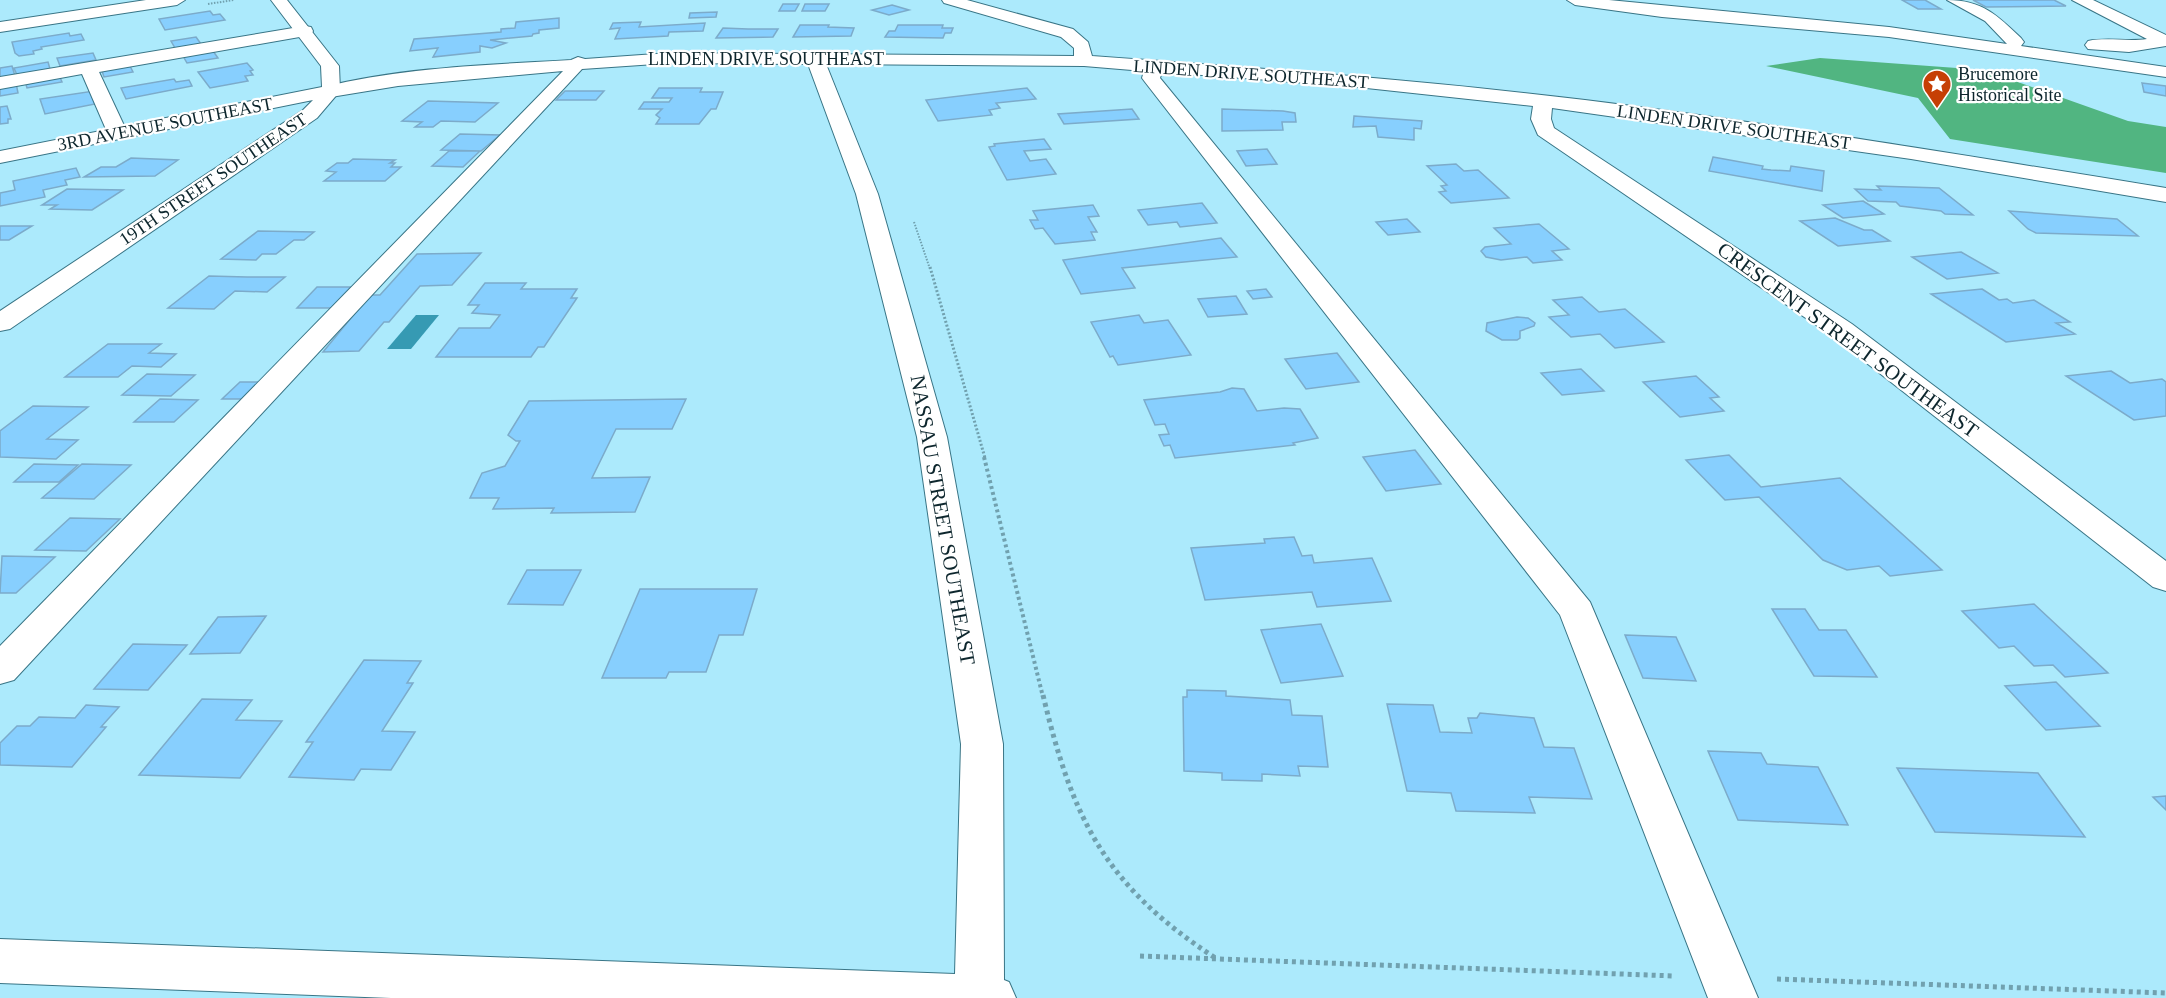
<svg xmlns="http://www.w3.org/2000/svg" width="2166" height="998" viewBox="0 0 2166 998" font-family="'Times New Roman',serif">
  <style>
    .forest { fill: #51b581 }
    .water { fill: #369ab3 }
    .building { fill: #87cffe; stroke: #7cabca; stroke-width: 1.5 }
    .lines { fill: none; stroke-linecap: round; stroke-linejoin: round }
    .minor-casing { stroke: #397586; stroke-width: 2 }
    .major-casing { stroke: #397586; stroke-width: 2 }
    .path-far3 { stroke: #71a1af; stroke-width: 2; stroke-dasharray: 1.5 1.5; stroke-linecap: butt }
    .path-far2 { stroke: #71a1af; stroke-width: 3; stroke-dasharray: 2 2; stroke-linecap: butt }
    .path-far1 { stroke: #71a1af; stroke-width: 4; stroke-dasharray: 3 3; stroke-linecap: butt }
    .path { stroke: #71a1af; stroke-width: 5; stroke-dasharray: 4 4; stroke-linecap: butt }
    .minor { fill: #fff; fill-rule: evenodd }
    .major { fill: #fff; fill-rule: evenodd }
    .labels { text-anchor: middle; stroke-width: 4.5; stroke-linejoin: round; paint-order: stroke }
    .far-street-label { font-size: 18px; fill: #0d262d; stroke: #fff }
    .far-poi-label { font-size: 18px; fill: #0d262d; stroke: #fff; text-anchor: start }
    .street-label { font-size: 21px; fill: #0d262d; stroke: #fff }
  </style>
  <rect width="100%" height="100%" fill="#aceafc"/>
  <path class="forest" d="M1820 58 1984 70 2128 121 2166 127V173L1950 139 1918 98 1766 66Z"/>
  <path class="water" d="M416 315H439L411 349H387Z"/>
  <path class="building" d="M1902 0H1925L1941 9H1918Z
    M1973 0H2054L2066 6 1986 7Z
    M783 4H799L795 11H779Z
    M805 4H829L825 11H802Z
    M892 5 909 10 889 15 872 10Z
    M210 11 213 15 220 14 225 20 165 30 159 19Z
    M717 12 716 17 689 18 690 13Z
    M559 18V28L539 30V33L533 34 532 36 490 40 506 43 492 48 480 46V52L433 57 438 48 410 51 414 39 501 32V29L515 28 516 22Z
    M641 22 639 27 705 23 703 31 669 32 668 36 615 39 620 28 610 29 613 23Z
    M800 25H829L828 27 854 28 851 36 793 37Z
    M898 25H943L942 28H953L951 33H945L943 38 885 37 889 31H895Z
    M723 28 748 29H778L773 37 716 38Z
    M69 33 70 36 81 34 84 40 41 47 42 49 33 51 34 54 19 56 15 53 12 42Z
    M196 37 201 44 175 48 171 41Z
    M213 51 218 58 187 63 183 56Z
    M93 53 96 60 60 66 57 58Z
    M48 62 50 69 17 75 14 68Z
    M247 63 253 70 250 71 253 75 245 76 248 81 210 88 198 72Z
    M12 66 15 76 0 78V68Z
    M130 66 133 72 104 77 102 71Z
    M59 75 62 82 27 88 25 81Z
    M174 79 176 82 189 80 192 86 126 99 121 88Z
    M16 83 18 93 0 96V85Z
    M2142 83 2166 86V96L2144 92Z
    M659 88H702L700 92H723L716 109H711L699 124H656L660 118 656 115 662 109H639L644 102H669L672 98H652Z
    M1027 88 1036 99 996 103 1000 108 989 110 992 115 938 121 926 100Z
    M94 91 100 103 45 114 40 99Z
    M565 91H604L596 100H556Z
    M428 101 498 103 475 122 441 121 433 127H415L422 122 402 121Z
    M7 106 11 119H8V123L0 124V107Z
    M1132 109 1139 119 1064 124 1058 114Z
    M1222 109 1283 111 1295 113 1296 122H1282L1283 130 1222 131Z
    M1354 116 1422 121 1421 129 1414 128V140L1378 137 1376 126 1353 127Z
    M460 134 500 135 481 151 441 150Z
    M1044 139 1051 149 1024 151 1030 161 1046 159 1056 174 1007 180 989 147 995 146 994 144Z
    M1267 149 1277 164 1246 166 1237 151Z
    M449 151H480L463 167 432 166Z
    M1713 157 1763 166 1762 169 1771 170 1790 171 1791 166 1824 171 1822 191 1709 171Z
    M131 158 178 160 155 176 84 177 101 167H116Z
    M353 159 395 160 390 163H395L391 167H401L385 181H324L336 172 326 171 337 163H348Z
    M1456 164 1464 171 1478 170 1509 198 1451 203 1439 192 1446 191 1441 186 1447 185 1427 166Z
    M76 168 80 177 65 180 67 185 43 190 45 197 0 206V193L15 190 13 181Z
    M1877 186 1939 188 1973 215 1945 214 1941 211 1900 206 1896 202 1868 201 1855 189 1881 190Z
    M67 189 123 190 92 210 50 209 57 205H42Z
    M1863 201 1884 214 1843 218 1823 205Z
    M1202 203 1217 223 1180 227 1177 222 1148 225 1138 210Z
    M1093 205 1099 216 1088 217 1097 232H1091L1095 240 1055 244 1043 228 1035 229 1030 220H1038L1033 211Z
    M2009 211 2117 219 2138 236 2036 233 2028 229Z
    M1835 218 1864 230H1872L1890 241 1838 246 1800 221Z
    M1407 219 1420 232 1388 235 1376 222Z
    M1539 224 1569 249 1552 251 1562 260 1533 263 1527 257 1501 260 1486 257 1481 251 1485 247 1511 244 1494 228Z
    M0 226H32L9 240H0Z
    M258 231 314 232 304 240H294L276 254H262L256 260 221 259Z
    M1221 238 1237 257 1122 268 1135 288 1081 294 1063 260Z
    M1961 252 1998 273 1947 279 1912 257Z
    M481 253 452 285 420 286 389 322H384L359 351 323 352 370 295H380L417 254Z
    M209 276 247 277H285L267 292 235 291 214 309 168 308Z
    M485 283H526L521 289H577L571 298H577L544 347H538L531 357H436L459 328H490L500 315 472 313 479 305H468Z
    M317 287H351L331 308H297Z
    M1266 289 1272 297 1253 299 1247 291Z
    M1982 289 1999 300 2007 299 2013 303 2034 300 2070 322 2056 323 2075 334 2006 342 1931 294Z
    M1236 296 1247 314 1208 317 1198 299Z
    M1582 297 1599 312 1625 309 1664 342 1615 348 1600 334 1571 337 1549 317 1569 315 1553 300Z
    M1139 315 1144 323 1168 320 1191 355 1118 365 1113 356 1110 357 1091 322Z
    M1517 317 1528 318 1535 323 1534 326 1520 331V338L1517 340H1502L1486 331 1487 323Z
    M108 344H161L149 353 176 354 161 367 132 366 118 377H65Z
    M1337 353 1359 382 1306 389 1285 359Z
    M1581 369 1604 391 1562 395 1541 373Z
    M2111 371 2130 383 2162 379 2166 382V416L2134 420 2066 376Z
    M147 374 195 375 171 396 122 395Z
    M1696 376 1719 397 1710 398 1724 411 1680 417 1643 382Z
    M240 382H264L247 399H222Z
    M1232 388 1244 389 1257 411 1284 408 1300 409 1318 438 1293 443 1295 445 1175 458 1170 445 1164 446 1159 435 1169 434 1165 424 1155 425 1144 400 1220 392Z
    M160 399 198 400 174 422H134Z
    M686 399 672 429H616L592 478 650 477 635 512 551 513 554 508 493 509 499 498H470L482 473 505 466 520 441H516L508 435 529 401Z
    M33 406 88 407 47 439 78 440 56 459 0 457V431Z
    M1415 450 1441 484 1386 491 1363 457Z
    M1729 455 1761 487 1840 478 1942 570 1890 576 1879 566 1847 570 1823 560 1759 497 1725 500 1686 460Z
    M34 464 78 465 59 482H14Z
    M82 464 131 465 94 499 42 498Z
    M70 518 120 519 86 551 35 550Z
    M1294 537 1302 556 1312 555 1314 563 1372 558 1391 601 1317 607 1312 592 1205 600 1191 548 1265 543 1264 539Z
    M2 556 55 557 16 593H0Z
    M527 570H581L563 605 508 604Z
    M640 589H757L743 635H719L706 672H669L666 678H602Z
    M2034 604 2108 673 2065 677 2053 665 2034 666 2014 646 1999 648 1962 611Z
    M1772 609H1805L1819 630H1846L1877 677 1814 676Z
    M266 616 240 653 190 654 218 617Z
    M1321 624 1343 676 1281 683 1261 630Z
    M1625 635 1676 637 1696 681 1643 678Z
    M133 644 187 645 148 690 94 689Z
    M364 660 421 661 407 683H413L382 731 415 732 391 770 361 769 354 780 289 777 313 742H306Z
    M2056 682 2100 726 2046 730 2005 686Z
    M1187 690 1226 691V696L1290 700 1292 715 1322 716 1328 767 1298 766 1300 776 1262 774V781L1222 780V773L1184 771 1183 697H1187Z
    M202 699 252 700 236 720 282 721 240 778 139 775Z
    M1387 704 1433 705 1440 732 1472 733 1468 718H1477L1480 713 1534 718 1544 747 1574 748 1592 799 1529 797 1535 813 1456 811 1451 793 1407 791Z
    M86 705 119 707 101 727H106L72 767 0 765V743L17 726H30L39 717 75 718Z
    M1708 751 1761 753 1767 764 1818 767 1848 825 1738 820Z
    M1897 768 2038 773 2085 837 1935 832Z
    M2166 796V810L2153 797Z"/>
  <g class="lines">
    <g class="minor-casing">
      <path id="minor" d="M146 0H185L177 5 0 32V22Z
        M942 0H967L1073 29 1088 42 1092 56C1257 68 1421 80 1585 100 1779 124 1973 157 2166 188V202L1911 159 1552 108 1551 119 1554 128 1852 324 2166 561V591L2153 587 1832 336 1538 135 1531 119 1533 106 1348 86 1162 72 1160 78 1590 602 1758 998H1708L1560 615 1145 82 1142 78 1144 71 1084 66 826 64 878 194 947 437 1003 744 1004 980 1009 982 1016 998H391L0 983V939L955 974 961 744 917 437 856 194 808 64 670 63 582 69 14 680 0 684V646L563 71 398 86 331 97 322 91 324 87C404 67 489 65 571 60L578 57 585 59 670 53 1074 56V48L1061 37 944 3Z
        M1567 0H1609L1889 27 2007 44 1985 21 1947 0C1982 0 1997 15 2021 38L2024 42 2021 46 2166 67V77L1889 37 1662 17 1575 5Z
        M2072 0H2093L2166 35V46L2129 52 2088 49 2085 45 2088 41C2107 37 2128 42 2147 39Z
        M305 26 311 27 313 31 311 35 99 72 128 134 125 138H111L108 134 82 74 0 89V77Z"/>
    </g>
    <g class="major-casing">
      <path id="major" d="M271 0H287L339 66 340 91 317 118 10 329 0 331V311L303 110 313 100 0 163V151L322 87 321 66Z"/>
    </g>
    <path class="path-far3" d="M208 4 234 0
      M914 222 930 269"/>
    <path class="path-far2" d="M930 267 985 458"/>
    <path class="path-far1" d="M984 457 1043 697"/>
    <path class="path" d="M1043 695C1073 821 1106 887 1217 959
      M1140 956 1674 976
      M1777 979 2166 993"/>
    <use href="#minor" class="minor"/>
    <use href="#major" class="major"/>
  </g>
  <defs>
    <g id="sight-pin" transform="scale(1.5)"><path d="M0 17L-7.5 6A9.5 9.5 0 1 1 7.5 6Z" fill="#c63f05" stroke="#fff"/><path d="M0-6L1.8-2.2L6-1.7L2.9 1.2L3.7 5.4L0 3.3L-3.7 5.4L-2.9 1.2L-6-1.7L-1.8-2.2Z" fill="#fff"/></g>
  </defs>
  <g fill-rule="evenodd">
    <use href="#sight-pin" x="1937" y="84"/>
  </g>
  <g class="labels">
    <g class="far-street-label">
      <text x="766" y="65">LINDEN DRIVE SOUTHEAST</text>
      <text transform="translate(1251 74) rotate(4)" y="6">LINDEN DRIVE SOUTHEAST</text>
      <text transform="translate(165 124) rotate(-11)" y="6">3RD AVENUE SOUTHEAST</text>
      <text transform="translate(1734 127) rotate(8)" y="6">LINDEN DRIVE SOUTHEAST</text>
      <text transform="translate(213 179) rotate(-34)" y="6">19TH STREET SOUTHEAST</text>
    </g>
    <g class="far-poi-label">
      <text x="1958" y="80">Brucemore<tspan x="1958" dy="21">Historical Site</tspan></text>
    </g>
    <g class="street-label">
      <text transform="translate(1848 340) rotate(36)" y="7">CRESCENT STREET SOUTHEAST</text>
      <text transform="translate(943 520) rotate(80)" y="7">NASSAU STREET SOUTHEAST</text>
    </g>
  </g>
</svg>
